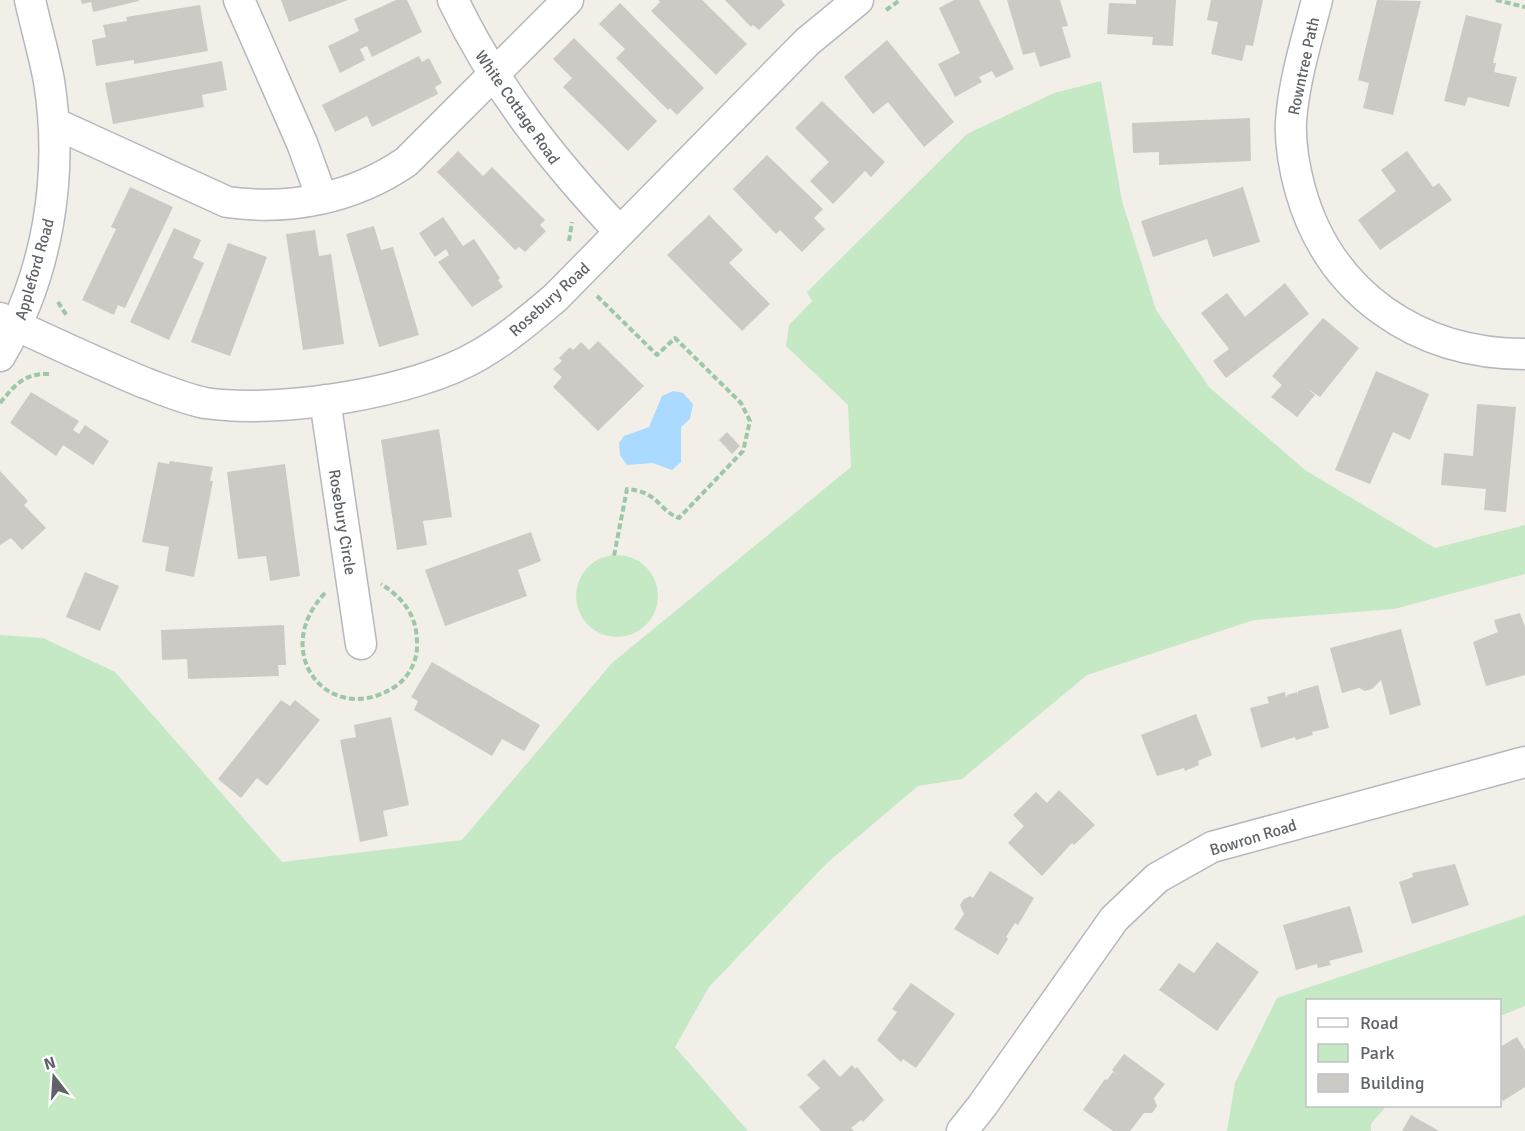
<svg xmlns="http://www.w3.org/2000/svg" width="1525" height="1131" viewBox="0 0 1525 1131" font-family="Signika,sans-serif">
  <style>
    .green { fill: #c5e8c5 }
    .water { fill: #aadaff }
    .building { fill: #cccac5 }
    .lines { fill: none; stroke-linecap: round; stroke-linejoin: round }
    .minor-casing { stroke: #b5b8bc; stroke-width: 33 }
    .path { stroke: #9cc7a9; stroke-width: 4; stroke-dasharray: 6 3; stroke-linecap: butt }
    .minor { stroke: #fff; stroke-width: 30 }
    .labels { text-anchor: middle; stroke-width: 4.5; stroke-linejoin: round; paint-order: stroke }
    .street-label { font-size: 16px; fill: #5f6368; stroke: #fff }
  </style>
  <rect width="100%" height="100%" fill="#f1efe8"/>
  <path class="green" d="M1101 81 1122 201 1156 310 1209 387 1305 470 1435 548 1525 525V574L1394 609 1254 620 1087 675 962 779 918 786 827 863 709 987 675 1047 748 1131H0V635L43 638 115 672 282 862 462 840 612 663 851 467 848 405 786 346 789 325 812 301 807 292 967 134 1054 93Z
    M576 596a41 41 0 1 1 82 0a41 41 0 1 1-82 0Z
    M1525 915V1006L1500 1016V1000H1308V1106H1386L1371 1124V1131H1227L1235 1083 1277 998Z"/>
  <path class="water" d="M673 391 683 393 693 404 690 419 681 427V462L672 470 653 463 627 465 620 455 619 443 624 436 649 427 662 396Z"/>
  <path class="building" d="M81 0H139V1L93 12 91 2 82 4Z
    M281 0H348L289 22Z
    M396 0H407L422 32 372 57 367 46 360 49 365 60 340 73 328 46 359 31 354 19Z
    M658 0H702L747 44 716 75 651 11 660 2Z
    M725 0H781L785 5 759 30 753 25 751 27Z
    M954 0H979L1014 69 996 78 992 71 979 77 982 82 955 97 938 64 960 53 939 8Z
    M1007 0H1060L1068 26 1062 27 1071 57 1040 67 1035 52 1023 55Z
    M1136 0H1176L1173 46 1152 45 1153 37 1107 34 1109 3 1136 4Z
    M1211 0H1263L1253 46 1246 45 1242 61 1211 54 1218 22 1207 20Z
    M1377 0 1421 1 1393 115 1363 108 1369 83 1358 80Z
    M620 3 704 88 677 115 670 108 668 110 616 58 625 49 599 24Z
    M200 5 208 51 134 64V60L96 66 92 40 106 37 103 25 127 21 126 17Z
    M1466 15 1502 24 1493 63H1496L1494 72 1517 77 1509 107 1468 97 1465 106 1444 101Z
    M574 38 657 121 628 151 563 87 572 78 553 59Z
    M887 40 954 122 924 147 888 102 873 114 844 77Z
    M419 56 422 62 429 58 442 83 435 87 438 94 372 127 367 116 335 132 322 105Z
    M222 61 227 90 202 95 204 107 113 124 105 83Z
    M822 101 885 162 871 177 865 171 833 204 810 181 829 162 795 128Z
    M1250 118 1251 161 1159 165V152L1133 153 1132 123Z
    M458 151 483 176 492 167 545 220 540 225 546 231 525 252 519 247 515 250 437 172Z
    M1407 151 1433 187 1439 183 1452 200 1380 250 1358 220 1396 191 1381 170Z
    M767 155 823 209 814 218 825 229 802 252 780 230 776 234 733 189Z
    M130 187 173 207 125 308 118 305 114 315 82 300 116 229 111 227Z
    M1243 187 1260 242 1213 257 1207 239 1153 257 1141 221Z
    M709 215 743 250 729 263 770 304 742 331 667 255Z
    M443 217 463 246 474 239 500 278 498 280 503 287 472 307 438 262 449 255 446 249 435 257 419 233Z
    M374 226 381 250 393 247 419 335 379 347 346 234Z
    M174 228 201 240 193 258 204 263 169 340 130 322Z
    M315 230 319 256 331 254 344 344 303 350 286 234Z
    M228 243 267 257 230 356 191 342Z
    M1285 283 1309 314 1226 378 1213 361 1229 349 1201 313 1227 293 1245 317Z
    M1323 318 1359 348 1320 397 1308 389 1315 395 1297 417 1271 397 1282 385 1272 376Z
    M598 341 644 386 598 431 553 387 562 377 553 369 562 361 559 358 570 347 573 350 581 342 589 350Z
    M1376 371 1429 394 1410 440 1393 432 1370 484 1335 470Z
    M31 392 79 421 73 430 79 434 85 425 109 441 93 465 63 445 56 456 10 423Z
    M1477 404 1516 407 1506 512 1484 510 1486 489 1441 485 1444 453 1473 456Z
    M439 429 452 517 423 521 427 545 397 550 381 440Z
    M727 432 740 446 732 454 719 440Z
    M170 461 213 467 210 481H213L194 577 165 571 169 547 142 542 158 462 169 464Z
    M285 464 300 576 270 581 266 556 238 559 227 472Z
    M0 471 28 501 24 505 46 528 22 550 11 538 0 545Z
    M531 532 541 561 518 570 527 596 445 626 425 570Z
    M85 572 119 586 100 631 66 617Z
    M1520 613 1525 627V675L1486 686 1473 642 1498 632 1494 620Z
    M284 625 286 665H278L279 676 188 679 187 659 162 660 161 630Z
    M1401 629 1421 705 1390 715 1381 680 1372 689 1365 691 1359 688 1342 693 1330 648Z
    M432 662 540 725 524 751 502 739 492 756 414 710 418 701 411 697Z
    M1318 685 1329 728 1312 732 1313 735 1296 740 1295 737 1261 748 1250 708 1269 703 1267 697 1285 692 1286 698 1287 695 1297 692 1298 695V691Z
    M281 700 290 706 295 700 320 720 267 786 257 778 241 798 218 779Z
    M1196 714 1212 755 1198 761 1199 765 1185 771 1184 768 1157 776 1141 735Z
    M391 717 409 805 383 811 388 836 360 842 340 740 356 737 354 725Z
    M1059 790 1095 825 1074 845 1072 843 1042 876 1008 843 1024 826 1013 815 1036 792 1047 803Z
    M1455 864 1469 905 1412 924 1399 882 1413 877 1412 873Z
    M990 871 1034 898 1018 925 1015 923 1006 937 1008 939 998 955 954 929 964 914 960 905 964 899 970 896 973 898Z
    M1350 906 1363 952 1329 961 1331 965 1318 968 1317 964 1296 970 1283 925Z
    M1217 942 1259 972 1217 1031 1159 990 1179 963 1194 973Z
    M911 983 955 1014 916 1068 903 1059 901 1062 877 1040 897 1012 892 1009Z
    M1517 1037 1525 1050V1087L1503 1101 1500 1095V1047Z
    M1124 1054 1165 1084 1154 1098 1157 1106 1152 1113H1144L1130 1131H1113L1083 1110 1105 1079 1107 1080 1113 1072 1117 1075 1112 1070Z
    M824 1059 840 1077 852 1065 855 1069 857 1067 884 1100 863 1122 861 1120 851 1128 854 1131H821L799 1107 820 1088 807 1075Z
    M1411 1115 1439 1131H1402Z"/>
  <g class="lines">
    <g class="minor-casing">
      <path id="minor" d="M239 0 302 143 322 198
        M453 0C495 88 553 161 620 232
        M1317 0C1307 39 1294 80 1291 121 1290 143 1294 167 1300 189 1329 294 1418 354 1525 354
        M54 123 227 202C290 211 353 198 406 162L568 0
        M0 318C48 340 96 363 145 383 164 390 185 399 205 403 279 414 415 393 479 355 507 339 531 318 555 298L807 42 858 0
        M0 356C48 274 64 175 49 81 44 54 36 27 30 0
        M325 400 361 644
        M962 1131 982 1106 1114 919 1157 878 1212 847 1525 762"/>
    </g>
    <path class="path" d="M1496 0 1525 7
      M886 10 900 0
      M569 241 572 222
      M597 296 657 355 675 338 741 403 750 421 743 451 679 518C659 511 658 491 627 489L614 556
      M58 302 67 316
      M0 403C15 385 24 373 49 374
      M325 593C268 653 330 730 396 686 410 676 418 659 417 643 417 615 403 598 381 584"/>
    <use href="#minor" class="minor"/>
  </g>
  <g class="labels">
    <g class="street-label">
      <text transform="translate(1303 66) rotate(-78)" y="6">Rowntree Path</text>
      <text transform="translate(518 107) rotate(55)" y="6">White Cottage Road</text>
      <text transform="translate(34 269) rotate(-74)" y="6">Appleford Road</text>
      <text transform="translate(549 299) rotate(-42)" y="6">Rosebury Road</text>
      <text transform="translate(343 522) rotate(81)" y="6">Rosebury Circle</text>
      <text transform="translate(1253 837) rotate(-17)" y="6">Bowron Road</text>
    </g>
  </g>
  <rect x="1306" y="999" width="195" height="108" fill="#ffffff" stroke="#bfc1c3" stroke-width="1.5"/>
  <rect x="1318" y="1018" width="30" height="9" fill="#ffffff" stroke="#bfc1c3" stroke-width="1.5"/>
  <text x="1360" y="1029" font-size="18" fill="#5f6368">Road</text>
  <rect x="1318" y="1044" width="30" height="18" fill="#c5e8c5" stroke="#bfc1c3" stroke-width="1.5"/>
  <text x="1360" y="1059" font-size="18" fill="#5f6368">Park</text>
  <rect x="1318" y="1074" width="30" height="18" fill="#cccac5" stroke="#bfc1c3" stroke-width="1.5"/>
  <text x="1360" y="1089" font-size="18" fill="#5f6368">Building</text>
  <g transform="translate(54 1077) rotate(343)" stroke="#ffffff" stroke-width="4.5" paint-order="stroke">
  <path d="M0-4.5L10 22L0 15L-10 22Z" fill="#5f6368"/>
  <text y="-9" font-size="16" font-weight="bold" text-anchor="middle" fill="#5f6368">N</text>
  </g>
</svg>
